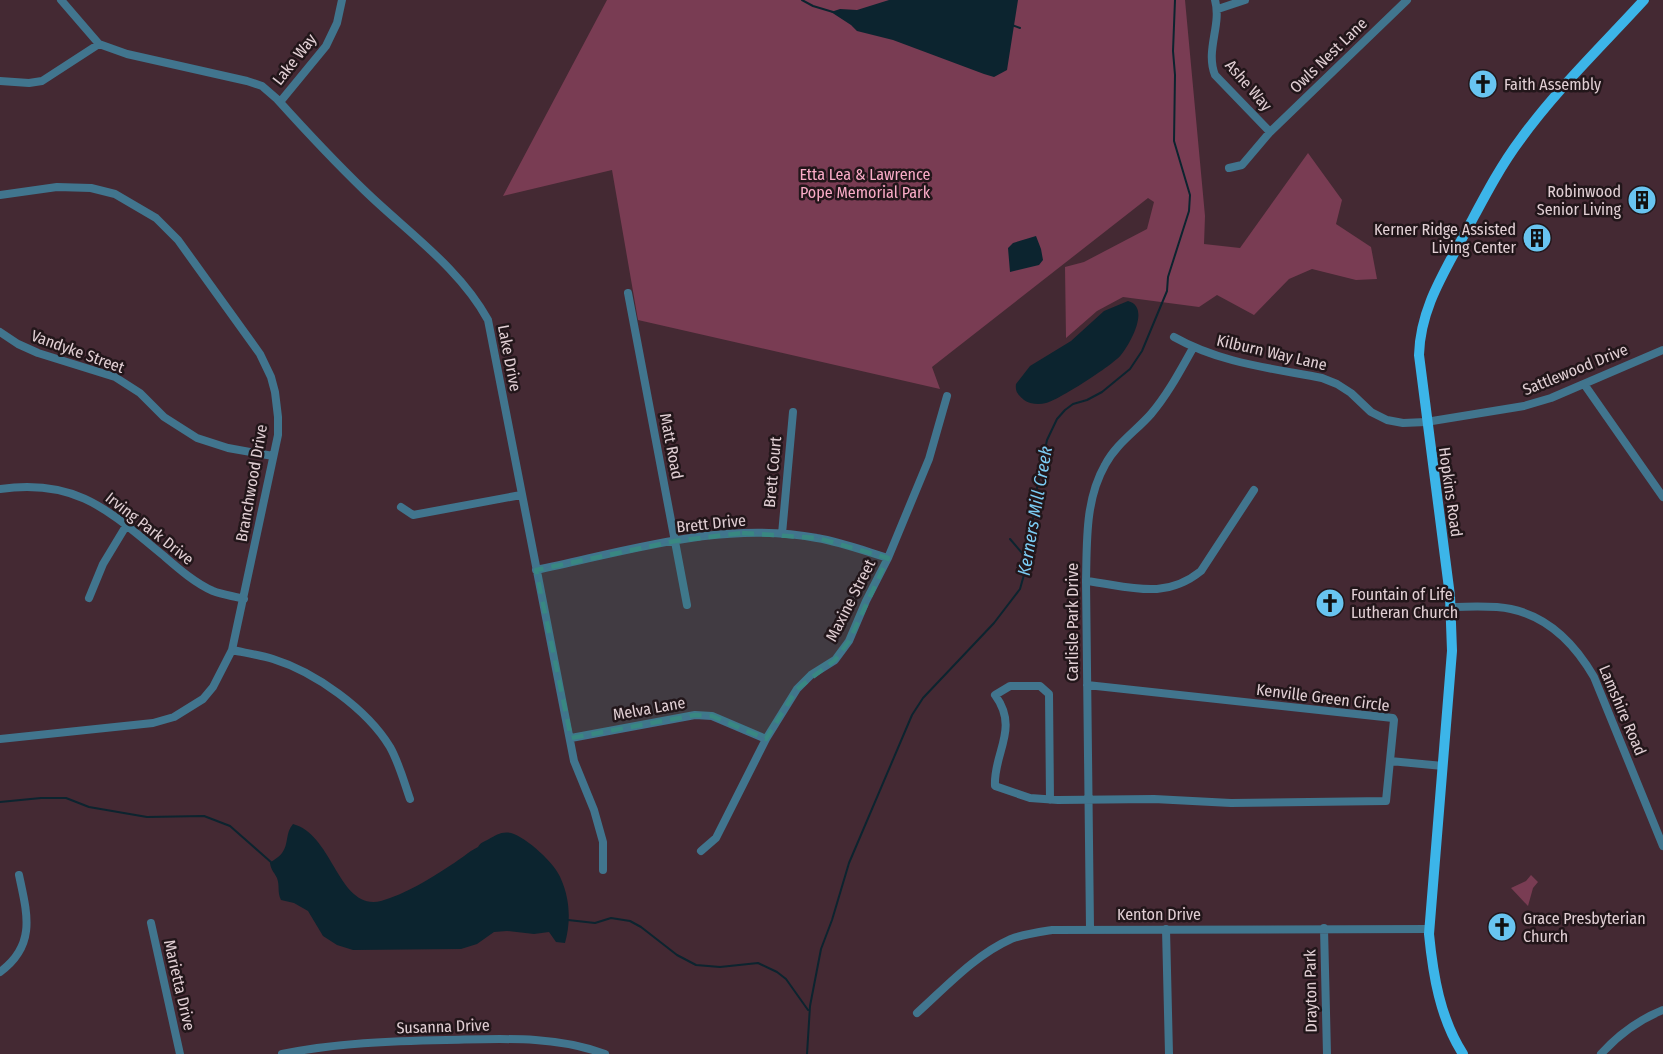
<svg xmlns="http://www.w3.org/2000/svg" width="1663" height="1054" viewBox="0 0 1663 1054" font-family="'Fira Sans Condensed',sans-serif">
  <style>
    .green { fill: #793c53 }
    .water { fill: #0c242f }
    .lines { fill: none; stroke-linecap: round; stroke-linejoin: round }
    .stream { stroke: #0c242f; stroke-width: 2 }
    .minor { stroke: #41758e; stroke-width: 8 }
    .major { stroke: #3cb5e9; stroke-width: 10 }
    .marked { fill: #398882; fill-opacity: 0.2; stroke: #398882; stroke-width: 4.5; stroke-dasharray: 12 8; stroke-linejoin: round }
    .labels { text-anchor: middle; stroke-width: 5; stroke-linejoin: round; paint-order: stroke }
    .street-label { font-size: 16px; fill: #e1cfd4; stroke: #22161a }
    .poi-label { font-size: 16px; fill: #e1cfd4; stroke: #22161a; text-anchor: start }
    .park-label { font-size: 16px; fill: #faacc7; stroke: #22161a }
    .water-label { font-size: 18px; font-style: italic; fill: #7cccf4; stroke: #22161a }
  </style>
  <rect width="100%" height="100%" fill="#442933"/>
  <path class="green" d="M607 0H1185L1205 216 1204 244 1240 248 1308 153 1342 200 1336 224 1371 247 1377 279 1356 280 1312 269 1289 279 1254 315 1217 295 1199 307 1123 297 1097 311 1066 338 1065 267 1084 262 1147 229 1154 202 1148 198 932 367 940 389 638 320 612 170 503 196Z
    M1531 875 1538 882 1533 888 1528 906 1511 888 1526 881Z"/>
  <path class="water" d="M889 0H1018L1007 70 994 77 984 74 893 40 857 31 851 25 831 12 840 9 857 10Z
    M1036 236 1041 249 1043 260 1039 265 1010 272 1008 248 1013 243Z
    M1128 301C1151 307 1130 344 1121 355 1113 365 1057 401 1046 403 1039 405 1029 404 1024 400 1018 395 1015 392 1016 384L1030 366 1071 341 1104 311Z
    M293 824C334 835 338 911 381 901 405 894 430 879 451 865 461 859 468 852 478 847 481 842 484 842 489 839 496 835 502 831 511 833 526 837 556 864 561 879 570 899 571 922 565 943L556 942 549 932 534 934 507 931 494 932 477 944 461 949 353 950 337 945 323 936 308 911 294 903 281 900C277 892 280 886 277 878 274 872 271 870 270 863 274 860 280 856 282 853 289 844 285 833 293 824Z"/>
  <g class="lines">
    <path class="stream" d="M802 0 813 6 833 12
      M1012 25 1020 28
      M1010 539 1028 560
      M0 802 41 798H66L89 807 147 817 204 816 230 826 272 863
      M568 920 595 923 611 918 630 921 641 927 677 955 696 965 720 967 758 963 777 972 786 979 808 1010
      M807 1054 810 1006 821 949 832 920 849 863 912 715 923 698 994 623 1020 589 1027 564 1037 488 1047 440 1057 419 1065 410 1073 404 1087 400 1102 392 1130 369 1142 351 1167 291 1168 277 1189 211 1190 195 1174 141 1175 75 1173 51 1175 0"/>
    <path class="minor" d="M61 0 99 44 127 54 247 81 262 86 277 99C305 130 334 161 364 190 406 231 459 267 488 320L574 761 594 810 603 842V870
      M1215 0C1222 25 1205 50 1215 75L1270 132 1242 165 1229 168
      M1218 9 1245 0
      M0 81 29 83 42 81 99 44
      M280 102 326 46 337 23 342 0
      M1270 132 1407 0
      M0 195 57 187 91 188 115 194 156 218 178 240 260 354 271 377 275 392 278 417V435L232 650 213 687 203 699 174 717 153 723 0 739
      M628 293 687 605
      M0 332 18 344 38 353 115 377 140 393 164 417 197 438 228 448 273 456
      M1174 337C1220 363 1270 368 1322 378L1337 384 1351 393 1371 412 1387 420 1403 423 1426 422 1524 406 1551 398 1663 350
      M1584 384 1663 497
      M0 489C77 478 109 511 164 556 179 569 195 583 213 591 223 595 234 596 244 599
      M401 507 413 515 521 495
      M782 534 793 412
      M536 570C628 551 723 520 817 538 841 542 865 551 888 558
      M1086 581C1129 586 1164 601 1201 571L1254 490
      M89 598 103 564 126 526
      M1450 607C1470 607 1492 605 1511 609 1549 617 1575 644 1594 677L1663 846
      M232 650C246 653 260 655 273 659 315 672 367 709 390 747 399 763 404 782 410 799
      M571 738 695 715 712 716 766 739
      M1390 761 1443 766
      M1050 800 1049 694 1040 686H1010L995 695C1020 729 993 753 995 786L1030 798 1058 800 1154 799 1231 803 1386 801 1394 720 1393 718 1087 685
      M701 851 716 838 766 739 797 689 811 675 835 660 849 641 866 601 888 558 929 459 947 396
      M151 923 180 1054
      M1090 928 1086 581C1087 542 1085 500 1105 465 1116 444 1136 431 1151 414 1168 394 1180 371 1193 348
      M1324 928 1327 1054
      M1166 929 1169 1054
      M0 972C37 945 27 913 19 875
      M917 1013C946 987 975 955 1011 939 1024 934 1039 932 1052 930L1429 929
      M282 1054C336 1043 391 1041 446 1040 499 1039 554 1035 605 1054
      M1601 1054C1619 1034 1638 1020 1663 1010"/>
    <path class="major" d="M1463 1054C1440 1018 1433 975 1429 934L1452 651 1450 596 1419 355C1420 314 1439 281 1458 246 1478 210 1496 172 1520 140 1556 90 1602 46 1644 0"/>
  </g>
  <path class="marked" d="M742 533 818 538 888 558 849 641 835 660 797 689 766 739 712 716 695 715 571 738 536 570 675 541Z"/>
  <defs>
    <g id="church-disc" transform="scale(1.5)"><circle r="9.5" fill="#68c4f0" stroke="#22161a"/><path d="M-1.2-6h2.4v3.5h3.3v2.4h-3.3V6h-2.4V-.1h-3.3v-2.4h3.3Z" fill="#111"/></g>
    <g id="building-disc" transform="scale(1.5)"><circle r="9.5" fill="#68c4f0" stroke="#22161a"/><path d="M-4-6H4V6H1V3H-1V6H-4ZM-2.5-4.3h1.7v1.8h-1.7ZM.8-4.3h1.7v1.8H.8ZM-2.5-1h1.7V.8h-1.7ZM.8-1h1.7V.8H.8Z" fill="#111"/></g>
  </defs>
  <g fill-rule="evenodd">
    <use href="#church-disc" x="1483" y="84"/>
    <use href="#building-disc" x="1642" y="200"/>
    <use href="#building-disc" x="1537" y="238"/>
    <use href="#church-disc" x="1330" y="603"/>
    <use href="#church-disc" x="1502" y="927"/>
  </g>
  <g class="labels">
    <g class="street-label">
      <text transform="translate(1328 55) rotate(-44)" y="6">Owls Nest Lane</text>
      <text transform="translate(294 59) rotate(-52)" y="6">Lake Way</text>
      <text transform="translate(1249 85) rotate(49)" y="6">Ashe Way</text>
      <text transform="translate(78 351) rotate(20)" y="6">Vandyke Street</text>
      <text transform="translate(1272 352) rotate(13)" y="6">Kilburn Way Lane</text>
      <text transform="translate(510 358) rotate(79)" y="6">Lake Drive</text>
      <text transform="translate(1575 369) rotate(-22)" y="6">Sattlewood Drive</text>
      <text transform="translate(672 446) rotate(79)" y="6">Matt Road</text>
      <text transform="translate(772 472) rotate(-85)" y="6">Brett Court</text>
      <text transform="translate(251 483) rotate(-80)" y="6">Branchwood Drive</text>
      <text transform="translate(1451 492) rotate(82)" y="6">Hopkins Road</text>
      <text transform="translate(711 523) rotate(-6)" y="6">Brett Drive</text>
      <text transform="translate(150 528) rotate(38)" y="6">Irving Park Drive</text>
      <text transform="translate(850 600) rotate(-63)" y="6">Maxine Street</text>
      <text transform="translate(1072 622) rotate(-90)" y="6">Carlisle Park Drive</text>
      <text transform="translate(1323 697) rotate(7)" y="6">Kenville Green Circle</text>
      <text transform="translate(649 708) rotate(-10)" y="6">Melva Lane</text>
      <text transform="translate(1623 710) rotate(67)" y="6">Lamshire Road</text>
      <text x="1159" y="920">Kenton Drive</text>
      <text transform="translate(180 985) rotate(77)" y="6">Marietta Drive</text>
      <text transform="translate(1310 991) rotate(-91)" y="6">Drayton Park</text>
      <text transform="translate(443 1026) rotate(-2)" y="6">Susanna Drive</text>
    </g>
    <g class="poi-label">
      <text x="1504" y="90">Faith Assembly</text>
      <text x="1621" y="197" text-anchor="end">Robinwood<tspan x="1621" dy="18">Senior Living</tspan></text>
      <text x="1516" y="235" text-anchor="end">Kerner Ridge Assisted<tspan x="1516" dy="18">Living Center</tspan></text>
      <text x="1351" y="600">Fountain of Life<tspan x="1351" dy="18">Lutheran Church</tspan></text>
      <text x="1523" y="924">Grace Presbyterian<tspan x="1523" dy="18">Church</tspan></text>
    </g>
    <g class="park-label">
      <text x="865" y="180">Etta Lea &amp; Lawrence<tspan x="865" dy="18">Pope Memorial Park</tspan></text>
    </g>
    <g class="water-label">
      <text transform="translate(1035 511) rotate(-80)" y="6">Kerners Mill Creek</text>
    </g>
  </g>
</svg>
